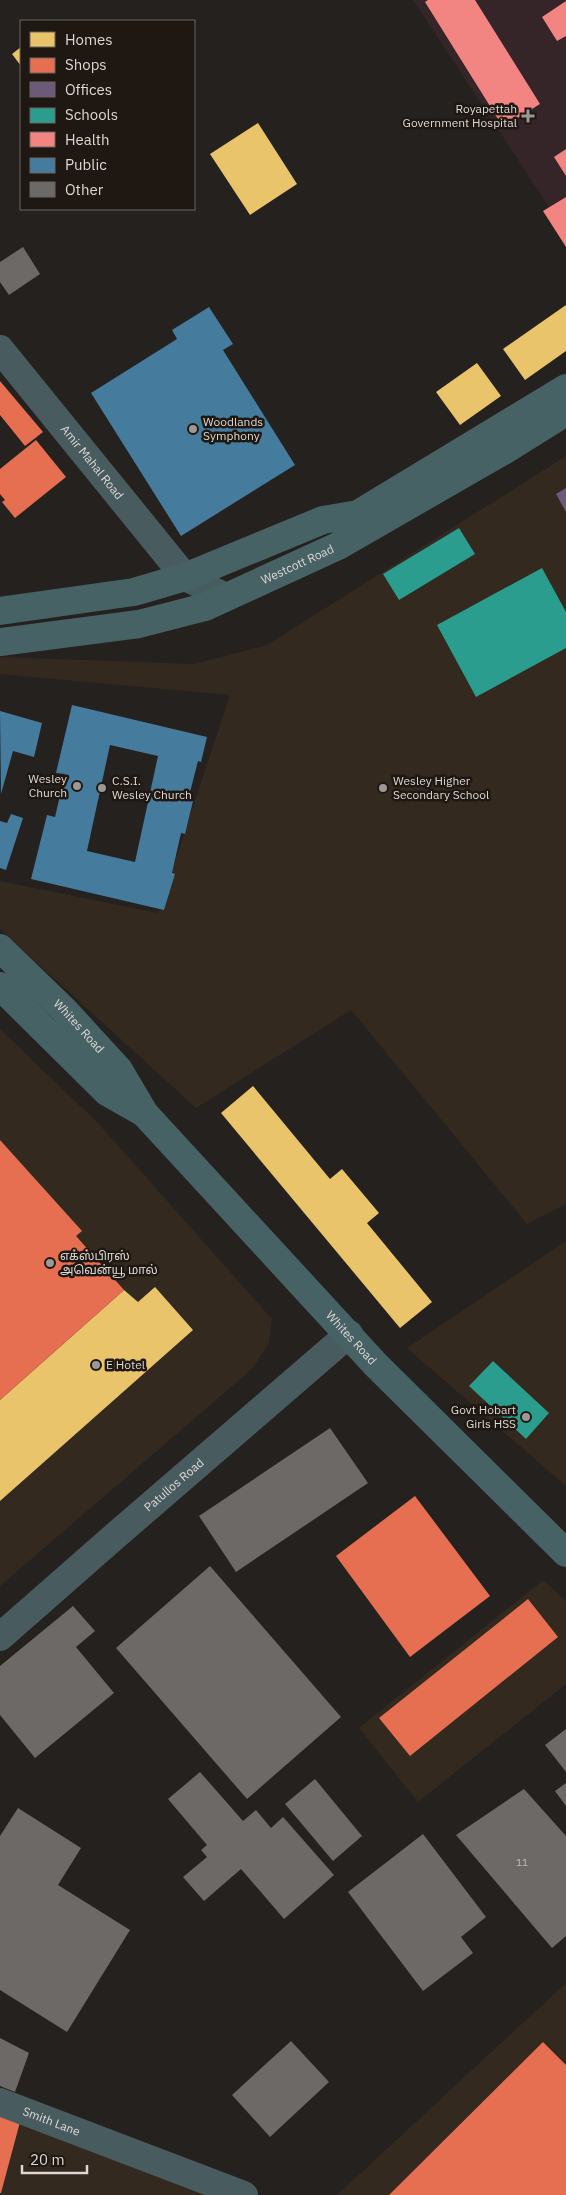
<svg xmlns="http://www.w3.org/2000/svg" width="566" height="2195" viewBox="0 0 566 2195" font-family="'IBM Plex Sans','Noto Sans Tamil',sans-serif">
  <style>
    .built { fill: #33291f }
    .medical { fill: #352428 }
    .homes { fill: #e9c46a }
    .shops { fill: #e76f51 }
    .offices { fill: #6d597a }
    .schools { fill: #2a9d8f }
    .health { fill: #f28482 }
    .public { fill: #457b9d; fill-rule: evenodd }
    .building { fill: #6c6967 }
    .lines { fill: none; stroke-linecap: round; stroke-linejoin: round }
    .minor { stroke: #485c5f; stroke-width: 28 }
    .major { stroke: #476265; stroke-width: 28 }
    .poi-dot { fill: #9d9894; stroke: #1f1812; stroke-width: 2 }
    .labels { text-anchor: middle; stroke-width: 5; stroke-linejoin: round; paint-order: stroke }
    .number-label { font-size: 10px; fill: #c1bcb9 }
    .poi-label { font-size: 12px; fill: #ddd8d4; stroke: #1f1812; text-anchor: start }
    .street-label { font-size: 12px; fill: #ddd8d4; stroke: #1f1812 }
  </style>
  <rect width="100%" height="100%" fill="#25211e"/>
  <path class="built" d="M566 456V1204L527 1224 351 1010 196 1108 0 929V881L158 913 230 695 0 674V657L194 664 267 645Z
    M0 1029 98 1123 272 1319 269 1343 252 1369 0 1586Z
    M566 1241V1486L407 1348Z
    M543 1580 566 1601V1684L418 1802 359 1728Z
    M566 1983V2195H337Z
    M0 2113 225 2195H0Z"/>
  <path class="medical" d="M413 0H566V233Z"/>
  <path class="homes" d="M21 47V66L12 54Z
    M258 123 297 184 250 215 210 154Z
    M566 305V351L525 380 503 349Z
    M477 363 501 396 460 425 436 392Z
    M253 1086 330 1179 342 1169 379 1213 367 1223 432 1302 400 1328 221 1113Z
    M155 1287 193 1330 0 1501V1400L124 1290 138 1302Z"/>
  <path class="shops" d="M0 381 43 432 25 446 0 415Z
    M36 440 66 477 15 518 2 502 5 500 0 494V469Z
    M0 1140 82 1231 76 1236 124 1290 0 1400Z
    M415 1496 490 1596 410 1657 336 1556Z
    M528 1599 558 1637 410 1756 379 1718Z
    M543 2042 566 2065V2195H389Z
    M0 2115 20 2122 1 2193H0Z"/>
  <path class="offices" d="M566 488V512L556 494Z"/>
  <path class="schools" d="M459 528 475 554 399 600 383 574Z
    M542 568 566 612V648L476 697 437 625Z
    M493 1361 549 1413 526 1439 469 1386Z"/>
  <path class="health" d="M428 0H475L540 104 503 127 425 2Z
    M566 1V36L557 41 542 17Z
    M566 149V176L554 157Z
    M566 197V247L543 211Z"/>
  <path class="public" d="M209 307 233 344 223 350 295 465 181 536 91 393 177 339 172 330Z
    M72 705 207 737 201 762 198 761 188 800 193 801 185 834 181 833 172 873 175 874 164 910 31 879 47 815 55 817 65 774 56 773ZM110 745 158 756 135 862 87 851Z
    M0 711 42 723 34 757 13 751 1 794Z
    M11 814 23 818 6 870 0 868V821L7 823Z"/>
  <path class="building" d="M23 247 40 274 9 295 0 282V262Z
    M330 1428 368 1483 236 1572 199 1516Z
    M210 1566 341 1717 247 1799 116 1648Z
    M73 1606 95 1631 76 1647 114 1693 35 1758 0 1715V1666Z
    M566 1729V1772L545 1745Z
    M200 1772 243 1821 256 1810 271 1828 283 1817 334 1875 284 1919 241 1869 204 1901 183 1877 207 1857 201 1850 207 1845 168 1799Z
    M315 1779 362 1836 333 1861 285 1804Z
    M566 1783V1806L555 1791Z
    M524 1789 566 1836V1936L552 1948 456 1835Z
    M18 1808 81 1848 58 1885 130 1930 67 2032 0 1990V1836Z
    M423 1834 486 1917 461 1937 473 1953 423 1991 348 1892Z
    M0 2038 29 2053 15 2092 0 2086Z
    M291 2041 329 2082 270 2137 232 2095Z"/>
  <g class="lines">
    <g class="minor">
      <path id="s1" d="M0 349 185 577 226 597"/>
      <path id="s2" d="M0 1637 115 1536 349 1334"/>
      <path id="s3" d="M0 2102 244 2195"/>
    </g>
    <g class="major">
      <path d="M0 611 134 592 185 577 323 520 358 514 566 388"/>
      <path id="s4" d="M0 642 139 624 205 607 338 546 505 450 566 412"/>
      <path id="s5" d="M0 948 64 1010 119 1070 145 1114 376 1365 566 1553"/>
      <path d="M0 986 107 1092 144 1113"/>
    </g>
  </g>
  <g class="poi-dot">
    <path d="M525.5 108.5h5v5h5v5h-5v5h-5v-5h-5v-5h5z"/>
    <circle cx="193" cy="429" r="5"/>
    <circle cx="77" cy="786" r="5"/>
    <circle cx="102" cy="788" r="5"/>
    <circle cx="383" cy="788" r="5"/>
    <circle cx="50" cy="1263" r="5"/>
    <circle cx="96" cy="1365" r="5"/>
    <circle cx="526" cy="1417" r="5"/>
  </g>
  <g class="labels">
    <g class="number-label">
      <text x="522" y="1866">11</text>
    </g>
    <g class="poi-label">
      <text x="517" y="113" text-anchor="end">Royapettah<tspan x="517" dy="14">Government Hospital</tspan></text>
      <text x="203" y="426">Woodlands<tspan x="203" dy="14">Symphony</tspan></text>
      <text x="67" y="783" text-anchor="end">Wesley<tspan x="67" dy="14">Church</tspan></text>
      <text x="112" y="785">C.S.I.<tspan x="112" dy="14">Wesley Church</tspan></text>
      <text x="393" y="785">Wesley Higher<tspan x="393" dy="14">Secondary School</tspan></text>
      <text x="60" y="1260">எக்ஸ்பிரஸ்<tspan x="60" dy="14">அவென்யூ மால்</tspan></text>
      <text x="106" y="1369">E Hotel</text>
      <text x="516" y="1414" text-anchor="end">Govt Hobart<tspan x="516" dy="14">Girls HSS</tspan></text>
    </g>
    <g class="street-label">
      <text dy="4" stroke="none"><textPath href="#s1" startOffset="146">Amir Mahal Road</textPath></text>
      <text dy="4" stroke="none"><textPath href="#s4" startOffset="310">Westcott Road</textPath></text>
      <text dy="4" stroke="none"><textPath href="#s5" startOffset="111">Whites Road</textPath></text>
      <text dy="4" stroke="none"><textPath href="#s5" startOffset="526">Whites Road</textPath></text>
      <text dy="4" stroke="none"><textPath href="#s2" startOffset="231">Patullos Road</textPath></text>
      <text dy="4" stroke="none"><textPath href="#s3" startOffset="55">Smith Lane</textPath></text>
    </g>
  </g>
  <rect x="20" y="20" width="175" height="190" fill="#1f1812" stroke="#6b6560"/>
  <rect x="30" y="32" width="25" height="15" fill="#e9c46a" stroke="#6b6560"/>
  <text x="65" y="45" font-size="15" fill="#ddd8d4">Homes</text>
  <rect x="30" y="58" width="25" height="15" fill="#e76f51" stroke="#6b6560"/>
  <text x="65" y="70" font-size="15" fill="#ddd8d4">Shops</text>
  <rect x="30" y="82" width="25" height="15" fill="#6d597a" stroke="#6b6560"/>
  <text x="65" y="95" font-size="15" fill="#ddd8d4">Offices</text>
  <rect x="30" y="108" width="25" height="15" fill="#2a9d8f" stroke="#6b6560"/>
  <text x="65" y="120" font-size="15" fill="#ddd8d4">Schools</text>
  <rect x="30" y="132" width="25" height="15" fill="#f28482" stroke="#6b6560"/>
  <text x="65" y="145" font-size="15" fill="#ddd8d4">Health</text>
  <rect x="30" y="158" width="25" height="15" fill="#457b9d" stroke="#6b6560"/>
  <text x="65" y="170" font-size="15" fill="#ddd8d4">Public</text>
  <rect x="30" y="182" width="25" height="15" fill="#6c6967" stroke="#6b6560"/>
  <text x="65" y="195" font-size="15" fill="#ddd8d4">Other</text>
  <path d="M22 2165v8h65v-8" fill="none" stroke="#ddd8d4" stroke-width="2.5"/>
  <text x="30" y="2165" font-size="15" fill="#ddd8d4" stroke="#1f1812" stroke-width="4" paint-order="stroke">20 m</text>
</svg>
